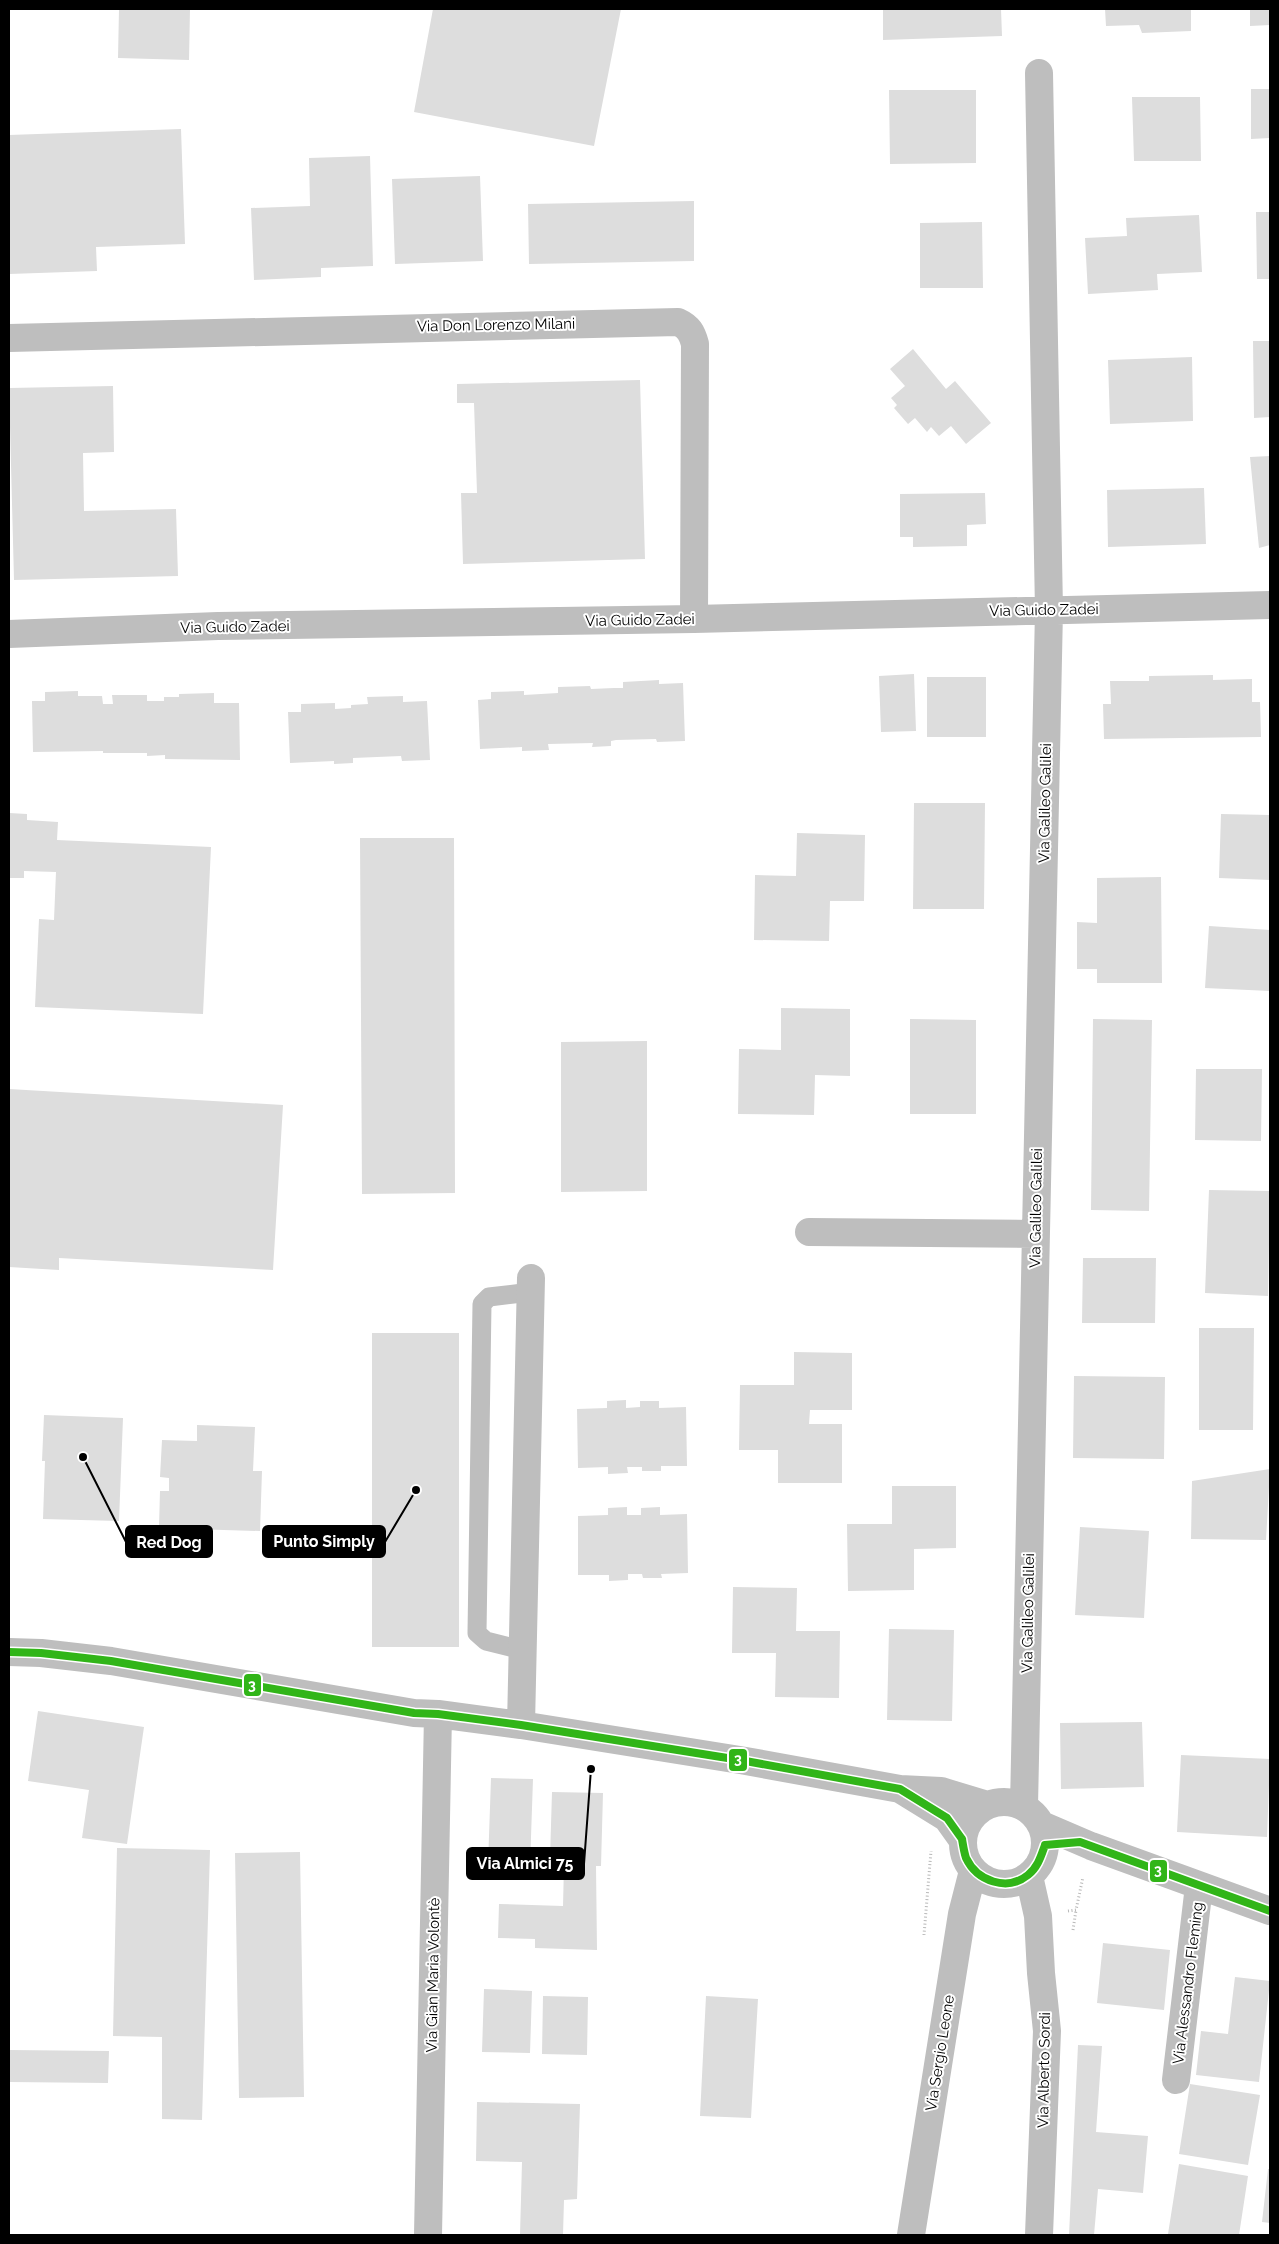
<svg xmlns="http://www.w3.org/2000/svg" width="1279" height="2244" viewBox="0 0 1279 2244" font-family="Raleway,sans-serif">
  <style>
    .building { fill: #ddd }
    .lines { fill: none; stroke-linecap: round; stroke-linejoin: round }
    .path { stroke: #b8b8b8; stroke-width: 3; stroke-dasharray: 1 2.5; stroke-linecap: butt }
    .lane { stroke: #bebebe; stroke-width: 19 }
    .street { stroke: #bebebe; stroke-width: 28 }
    .bus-1-casing { stroke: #fff; stroke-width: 11 }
    .bus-1 { stroke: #31b518; stroke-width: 8 }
    .labels { text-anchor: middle; stroke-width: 4; stroke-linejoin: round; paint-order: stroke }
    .street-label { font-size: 15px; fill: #000; stroke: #fff }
    .leader { fill: none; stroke: #000; stroke-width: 2 }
    .callout-dot { fill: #000; stroke: #fff; stroke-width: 2 }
    .callout { fill: #000; stroke: #000; stroke-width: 2 }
    .callout-label { font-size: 16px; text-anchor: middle; font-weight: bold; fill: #fff }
    .line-badge { stroke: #fff; stroke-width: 2 }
    .badge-label { font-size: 14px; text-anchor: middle; font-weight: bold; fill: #fff }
  </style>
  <rect width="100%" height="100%" fill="#fff"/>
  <path class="building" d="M119 9H190L189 60 118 58Z
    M433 9H621L594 146 414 112Z
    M883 9H1001L1002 36 883 40Z
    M1105 9H1191V31L1142 33 1139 25 1106 26Z
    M1250 9H1270V25L1250 26Z
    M1251 89H1270V138L1251 139Z
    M889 90H976V163L890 164Z
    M1132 97H1200L1201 161H1134Z
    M181 129 185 244 96 247 97 271 9 274V135Z
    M370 156 373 266 321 268V277L254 280 251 208 310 206 309 158Z
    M480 176 483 261 395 264 392 179Z
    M694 201V261L529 264 528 204Z
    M1256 212H1270V279H1257Z
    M1199 215 1202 272 1157 274 1158 290 1088 294 1085 238 1127 236 1126 218Z
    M982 222 983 288H920V223Z
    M1253 341H1270V417L1254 418Z
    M913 349 946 389 955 381 991 423 966 444 951 426 939 436 931 427 927 432 915 418 908 424 894 408 897 405 891 398 905 386 890 369Z
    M1192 357 1193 421 1110 424 1108 360Z
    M640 380 645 559 463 564 461 493H477L474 403H457V384Z
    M113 386 114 452 83 453 84 511 176 509 178 576 14 580 9 388Z
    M1270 456V545L1259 548 1250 457Z
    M1204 488 1206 544 1108 547 1107 490Z
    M985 493 986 524 967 525V546L913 547V537H900V494Z
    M914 674 916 731 881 732 879 676Z
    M1213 675V680L1252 679V702H1260L1261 737 1104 739 1103 704H1111L1110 681H1149V676Z
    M927 677H986V737H927Z
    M659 680V684L683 683 685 741 657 742 656 739 616 740 611 741V746L592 747 593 743 548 744 549 750 522 751V747L480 749 478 700 491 699V692L524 691V695L558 693V687L590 686 591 689 614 688H623V682Z
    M78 691V696H102L103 704H113L112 695H147V701H164V697H179V694L214 693V703H239L240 760 165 759V755L147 756V753H103V751L33 752 32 701H45V692Z
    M403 696V702L427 701 430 760 402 761 401 756 353 758V763L334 764V761L290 763 288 712H301V704L335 703V709L351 708V705L368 704 367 697Z
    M914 803H985L984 909H913Z
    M9 813 27 814V820L58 822 57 840 211 847 203 1014 35 1007 39 919 54 920 56 872 24 871V878H9Z
    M1221 814 1270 815V880L1219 878Z
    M797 833 865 835 864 901H830L829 941 754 940 755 875 796 876Z
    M360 838H454L455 1193 362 1194Z
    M1161 877 1162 983H1097V969H1077V922L1097 923V878Z
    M1209 926 1270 930V991L1205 988Z
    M781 1008 850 1009V1076L815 1075 814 1115 738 1114 739 1049 781 1050Z
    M910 1019 976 1020V1114H910Z
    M1093 1019 1152 1020 1149 1211 1091 1210Z
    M647 1041V1191L561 1192V1042Z
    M1196 1069H1262L1261 1141 1195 1140Z
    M9 1089 283 1105 273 1270 59 1258V1270L9 1267Z
    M1209 1190 1270 1191 1268 1296 1205 1293Z
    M1083 1258H1156L1155 1323H1082Z
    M1199 1328H1254L1253 1430H1199Z
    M372 1333H459V1647H372Z
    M794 1352 852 1353V1410H810L809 1424H842V1483H778V1450H739L740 1385H794Z
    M1074 1376 1165 1377 1164 1459 1073 1458Z
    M626 1400V1408L640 1407V1401H659V1408L686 1407 687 1466H661V1471H642V1467H627L628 1473 608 1474V1467L578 1468 577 1409 607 1408V1401Z
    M44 1415 123 1418 119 1521 43 1519 45 1461H42Z
    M197 1425 255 1427 253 1471H262L260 1531 159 1528 160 1491H169V1478L160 1477 162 1440 197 1441Z
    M1270 1469 1266 1540 1191 1539 1192 1481Z
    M892 1486H956V1548L914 1549V1590L848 1591 847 1524H892Z
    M627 1507V1515H641V1508L660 1507V1515L687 1514 688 1573 661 1574 662 1578H643L642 1574H628V1580L609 1581V1575H578V1516L608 1515V1508Z
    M1080 1527 1149 1531 1144 1618 1075 1615Z
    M733 1587 797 1588 796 1631H840L839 1698 775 1697 776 1653H732Z
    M889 1629 954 1630 952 1721 887 1720Z
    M38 1711 144 1727 127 1844 82 1838 89 1790 28 1781Z
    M1142 1722 1144 1787 1061 1789 1060 1723Z
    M1181 1755 1270 1759 1267 1837 1177 1832Z
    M491 1778 533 1779 530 1866 488 1865Z
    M552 1792 603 1793 601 1866H596L597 1950 535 1948V1939L498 1938 499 1904 563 1906 564 1865 559 1864V1858H550Z
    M117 1848 210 1850 202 2120 162 2119V2037L113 2036Z
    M300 1852 304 2097 239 2098 235 1853Z
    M1103 1943 1170 1950 1164 2010 1097 2003Z
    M1235 1977 1270 1981 1259 2082 1196 2075 1201 2031 1228 2034Z
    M484 1989 532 1991 530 2053 482 2052Z
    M543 1996 588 1997 587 2055 542 2054Z
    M706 1996 758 1999 751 2118 700 2116Z
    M1078 2045 1102 2046 1096 2132 1148 2136 1143 2193 1098 2189 1094 2235H1069Z
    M9 2050 109 2051 108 2083 9 2082Z
    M1190 2084 1260 2095 1248 2165 1179 2154Z
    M477 2102 580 2104 577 2199 564 2200 563 2235H520L522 2162 476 2161Z
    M1179 2164 1248 2176 1239 2235 1168 2234Z
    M1268 2169H1270V2223L1262 2222Z"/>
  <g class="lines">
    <path class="path" d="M1068 1911 1076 1910 1083 1877
      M1073 1930 1076 1910
      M924 1935 931 1851"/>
    <path class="lane" d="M522 1650 486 1641 477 1633 482 1304 489 1297 531 1292"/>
    <path class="street" d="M9 338 678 322C689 327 692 333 695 344L694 619
      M9 634 218 626 694 619 1270 605
      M809 1232 1035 1234
      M9 1652 41 1653 111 1661 414 1713 438 1714 521 1725 740 1760 900 1789 941 1791 987 1805
      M521 1725 531 1278
      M900 1789 947 1818 962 1839
      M963 1843a41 41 0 1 1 82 0a41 41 0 1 1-82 0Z
      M1024 1806 1049 610 1039 73
      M1042 1825 1091 1846 1270 1911
      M1029 1876 1038 1916 1041 1973 1047 2031 1039 2235
      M1176 2080 1199 1886
      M428 2235 438 1714
      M911 2235 962 1914 973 1871"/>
    <g class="bus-1-casing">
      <path id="bus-1" d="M9 1652 41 1653 111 1661 414 1713 438 1714 521 1725 740 1760 900 1789 947 1818 962 1839
        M962 1839C963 1845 964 1852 966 1858 977 1881 1007 1892 1028 1875 1038 1867 1041 1856 1045 1845
        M1045 1845 1080 1842 1270 1911"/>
    </g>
    <use href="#bus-1" class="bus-1"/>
  </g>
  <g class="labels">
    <g class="street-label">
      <text transform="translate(496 325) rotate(-1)" y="5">Via Don Lorenzo Milani</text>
      <text transform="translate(1044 610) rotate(-1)" y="5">Via Guido Zadei</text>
      <text transform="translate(640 620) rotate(-1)" y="5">Via Guido Zadei</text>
      <text transform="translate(235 627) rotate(-1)" y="5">Via Guido Zadei</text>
      <text transform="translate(1045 803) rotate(-89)" y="5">Via Galileo Galilei</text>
      <text transform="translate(1036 1208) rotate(-89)" y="5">Via Galileo Galilei</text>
      <text transform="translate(1028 1613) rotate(-89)" y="5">Via Galileo Galilei</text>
      <text transform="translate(433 1975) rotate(-89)" y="5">Via Gian Maria Volontè</text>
      <text transform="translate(1188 1983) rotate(-83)" y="5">Via Alessandro Fleming</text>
      <text transform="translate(940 2053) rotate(-81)" y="5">Via Sergio Leone</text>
      <text transform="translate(1044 2070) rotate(-89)" y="5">Via Alberto Sordi</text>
    </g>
  </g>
  <path class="leader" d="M416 1490L385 1542M83 1457L126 1542M591 1769L584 1864"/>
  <g class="callout-dot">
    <circle cx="416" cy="1490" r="5"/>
    <circle cx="83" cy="1457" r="5"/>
    <circle cx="591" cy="1769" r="5"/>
  </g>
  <g class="callout">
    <rect x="263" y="1526" width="122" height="31" rx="5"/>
    <rect x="126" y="1526" width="86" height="31" rx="5"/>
    <rect x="467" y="1848" width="117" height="31" rx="5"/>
  </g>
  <g class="callout-label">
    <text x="324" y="1547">Punto Simply</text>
    <text x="169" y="1548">Red Dog</text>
    <text x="525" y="1869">Via Almici 75</text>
  </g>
  <g class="line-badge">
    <rect x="243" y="1673" width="19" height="24" rx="5" fill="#31b518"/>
    <rect x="728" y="1748" width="20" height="24" rx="5" fill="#31b518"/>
    <rect x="1149" y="1859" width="19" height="24" rx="5" fill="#31b518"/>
  </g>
  <g class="badge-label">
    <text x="252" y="1690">3</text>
    <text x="738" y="1764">3</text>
    <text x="1158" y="1875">3</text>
  </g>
  <rect width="1279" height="2244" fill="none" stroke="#000000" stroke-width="20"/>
</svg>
